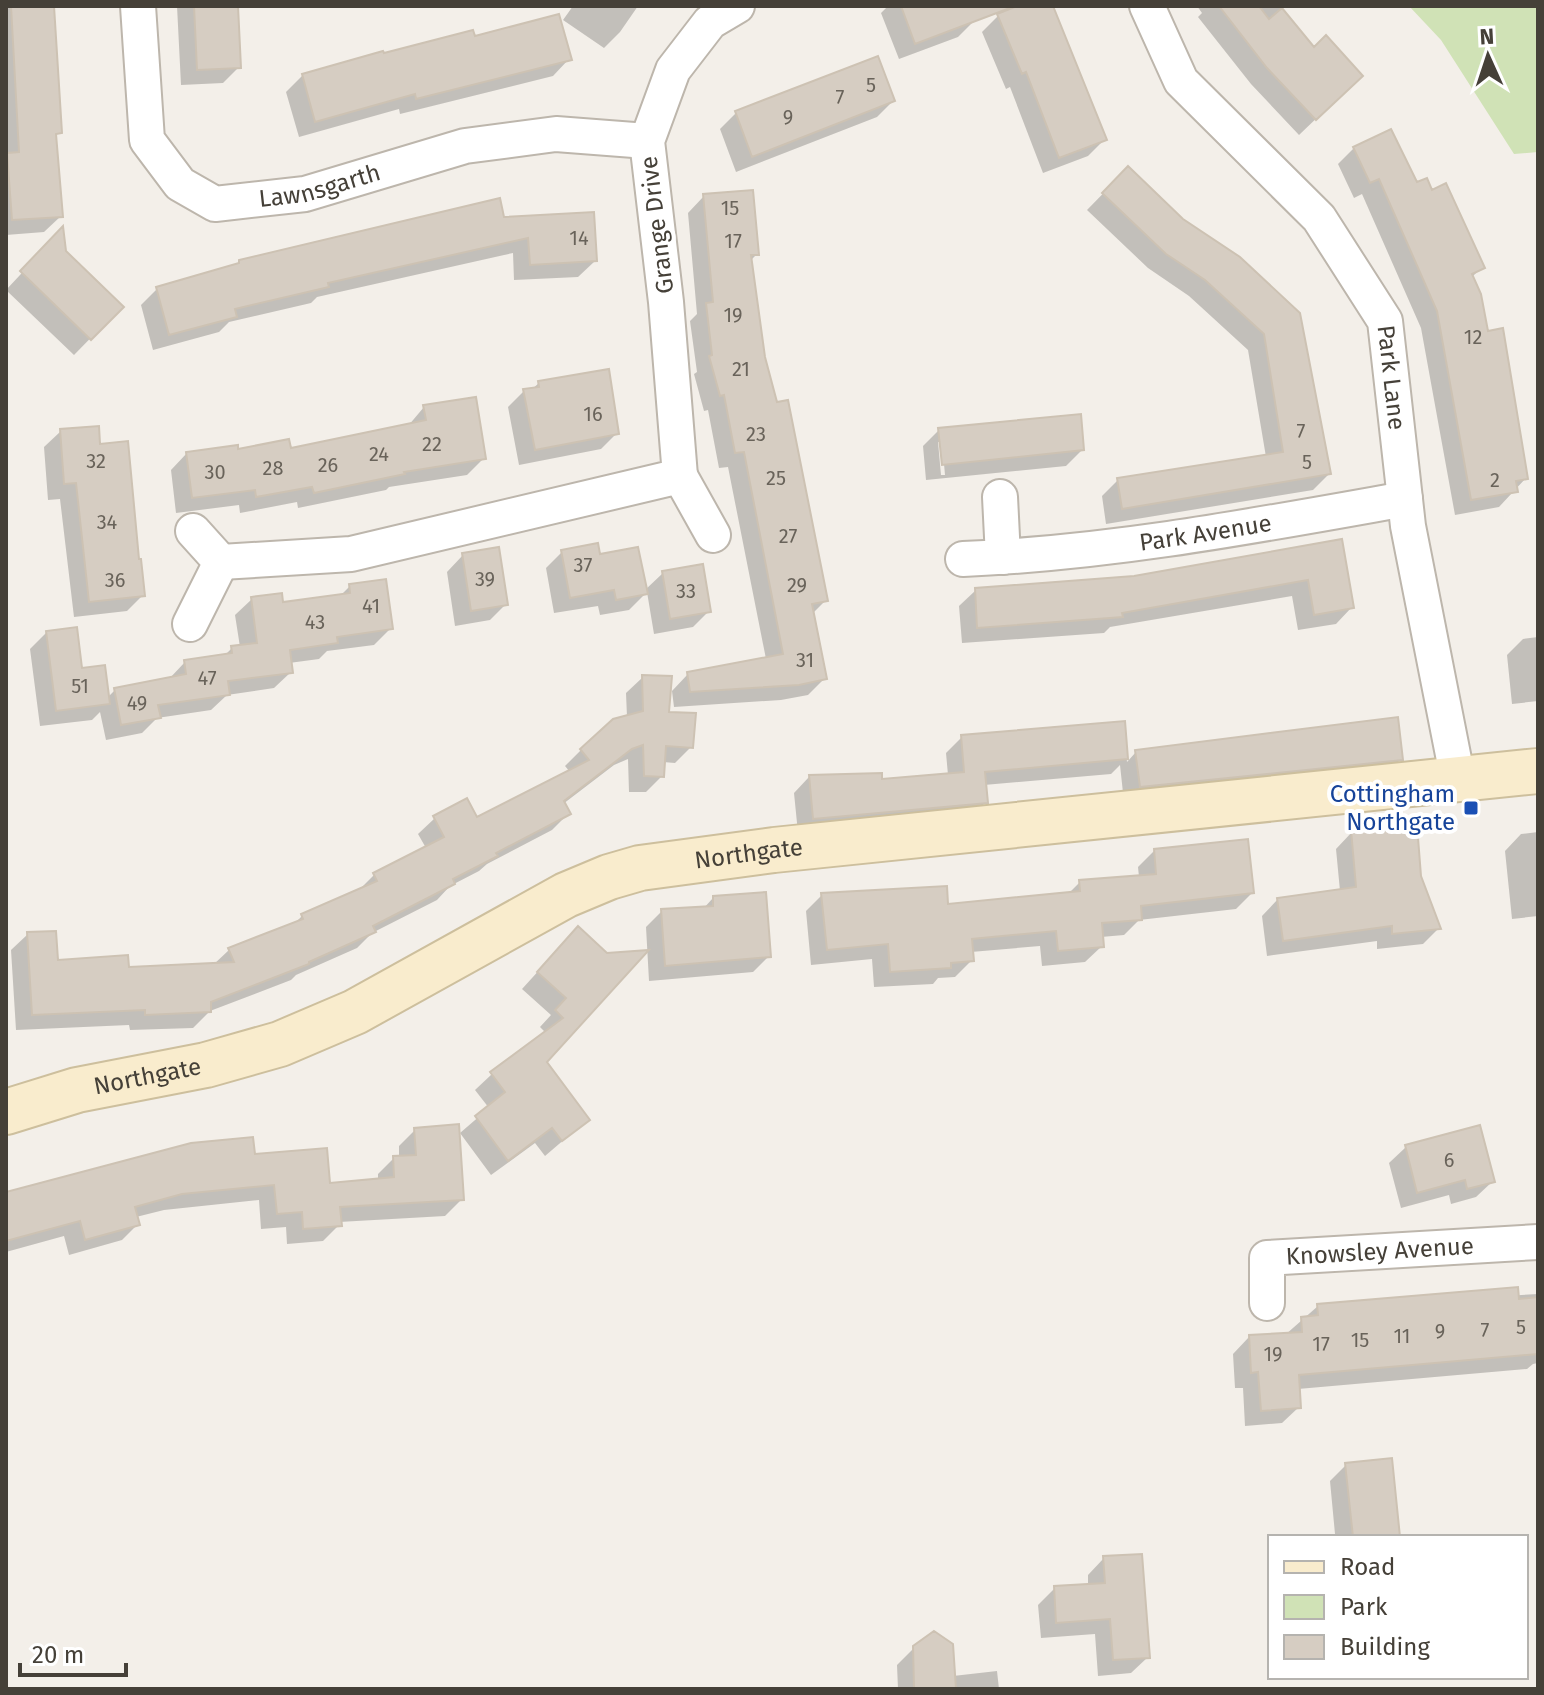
<svg xmlns="http://www.w3.org/2000/svg" width="1544" height="1695" viewBox="0 0 1544 1695" font-family="'Fira Sans',sans-serif">
  <style>
    .green { fill: #d0e2b6 }
    .shadow { fill: #0003; fill-rule: evenodd }
    .building { fill: #d6cdc2; stroke: #cdc2b3; stroke-width: 2 }
    .lines { fill: none; stroke-linecap: round; stroke-linejoin: round }
    .street-casing { stroke: #bdb6ac; stroke-width: 38 }
    .secondary-casing { stroke: #cdbf9d; stroke-width: 48 }
    .street { stroke: #fff; stroke-width: 34 }
    .secondary { stroke: #f9eccd; stroke-width: 44 }
    .transit-dot { fill: #1a4fb4; stroke: #fff; stroke-width: 3 }
    .labels { text-anchor: middle; stroke-width: 8; stroke-linejoin: round; paint-order: stroke }
    .number-label { font-size: 20px; fill: #69635a }
    .street-label { font-size: 24px; fill: #454038; stroke: #fff }
    .transit-label { font-size: 24px; fill: #164399; stroke: #fff; text-anchor: end }
  </style>
  <rect width="100%" height="100%" fill="#f3efe9"/>
  <path class="green" d="M1409 6H1538V152L1514 154 1441 40Z"/>
  <path class="shadow" d="M6 6H53L59 132 55 137 61 216 44 232 6 235Z
    M177 6H236L239 67 223 83 181 85Z
    M573 6H638L620 32 604 48 563 20Z
    M888 6H968L974 21 958 37 899 59 881 13Z
    M1023 6H1050L1104 140 1088 156 1043 173 1010 87 1006 89 982 32 998 16Z
    M1197 6H1279L1344 92 1299 135 1251 84 1198 17 1202 13Z
    M474 39 569 59 553 76 400 114 399 109 299 137 286 92 303 75 382 55Z
    M893 101 877 117 736 172 720 129 736 113Z
    M1354 148 1416 185 1482 267 1471 278 1526 478 1499 507 1455 515 1421 328 1362 194 1354 198 1338 164Z
    M1128 168 1182 221 1239 258 1329 474 1313 490 1106 524 1102 496 1118 480 1266 457 1248 350 1189 296 1148 268 1087 210Z
    M704 196 757 254 750 261 764 357 826 600 812 614 825 678 808 695 781 700 674 707 672 691 688 674 766 659 728 467 719 468 708 410 704 411 694 374 697 372 690 321 697 314 688 213Z
    M503 219 595 261 578 277 514 280 513 253 317 297 311 303 229 322 219 332 153 350 141 305 157 289 235 267 240 262Z
    M62 230 64 252 121 307 74 355 6 290Z
    M539 383 617 433 601 449 519 465 508 407 524 391 531 390Z
    M424 407 483 459 467 475 389 487 386 490 298 508 297 502 240 513 239 505 176 513 171 470 187 453 289 451 408 426Z
    M939 430 1082 450 1066 466 926 480 923 446ZM938 442H942L945 475H941Z
    M61 431 98 446 137 561 143 595 127 611 74 617 60 499 48 500 44 447Z
    M1340 542 1352 607 1336 624 1298 630 1292 596 1110 627 1104 633 962 643 959 606 976 590 1135 578Z
    M562 552 598 556 645 590 663 573 709 611 693 627 654 634 647 592 629 610 600 615 598 606 554 613 546 568Z
    M463 555 506 604 490 620 455 626 447 572Z
    M350 586 391 628 374 645 327 651 319 659 289 663 291 672 274 688 227 695 211 710 157 718 142 733 106 740 100 712 92 720 40 726 30 649 46 633 108 697 115 690 169 679 185 662 223 657 232 648 240 647 235 615 252 599 281 605 340 596Z
    M1538 637V701L1512 704 1507 655 1523 639Z
    M643 677 691 747 675 763 663 762 662 776 646 792H629L628 759 614 765 563 804 568 814 552 830 487 864 479 871 450 886 437 900 372 933 357 948 296 975 291 980 210 1011 193 1028 130 1030 129 1025 16 1030 11 950 28 934 56 962 127 969 213 965 229 950 292 926 302 916 357 892 374 875 426 848 418 834 435 818 477 820 570 772 565 766 581 750 614 721 627 717 626 693Z
    M1123 723 1127 762 1136 752 1401 759 1385 775 1124 802 1120 765 1111 774 984 785 986 802 970 818 798 833 794 793 809 777 880 781 948 775 946 753 962 737Z
    M1352 832 1419 877 1439 928 1423 944 1377 949V941L1267 956 1262 916 1278 899 1340 891 1336 849Z
    M1538 832V916L1512 919 1505 851 1521 834Z
    M1154 851 1252 893 1236 909 1139 920 1124 935 1101 937 1102 946 1085 962 1042 966 1040 946 971 952 972 960 955 977 938 978 933 984 874 987 872 959 811 965 806 911 822 895 946 906 1068 894 1080 882 1139 877 1138 867Z
    M713 898 769 956 753 972 649 981 646 927 662 911 703 909Z
    M562 945 606 956 544 1062 587 1120 545 1156 535 1143 491 1175 460 1133 489 1108 475 1090 492 1074 546 1033 540 1027 551 1015 522 989Z
    M415 1130 462 1199 445 1216 339 1222V1225L323 1241 287 1244 286 1227 261 1229 259 1200 164 1210 136 1217 138 1224 122 1240 69 1255 64 1236 6 1252V1200L253 1156 328 1185 378 1181V1174L394 1158H399V1146Z
    M1406 1147 1493 1181 1476 1197 1451 1204 1449 1195 1401 1208 1389 1163Z
    M1538 1294V1363L1533 1364 1527 1369 1298 1389 1299 1407 1282 1423 1245 1426 1243 1388H1235L1233 1354 1249 1337 1285 1335 1318 1306Z
    M1346 1465 1398 1537H1325L1335 1534 1330 1481Z
    M1104 1558 1148 1657 1131 1673 1098 1676 1095 1634 1041 1638 1038 1605 1055 1588 1088 1586V1575Z
    M914 1648 953 1676 997 1671 999 1689H898L897 1665Z"/>
  <path class="building" d="M11 6H54L62 133 56 134 63 217 12 220 7 153 19 152Z
    M194 6H238L241 68 197 70Z
    M901 6H1010V8L915 44Z
    M1017 6H1053L1107 140 1059 158 1026 72 1022 74 997 14Z
    M1219 6H1259L1269 19 1282 8 1314 47 1326 35 1363 76 1316 120 1267 68Z
    M559 14 572 60 416 99 415 94 315 122 302 74 383 51 384 53 473 30 475 36Z
    M878 56 895 101 752 157 735 111Z
    M1391 129 1417 182 1427 178 1432 190 1446 183 1485 268 1472 274 1481 294 1488 331 1503 328 1528 479 1516 481 1518 492 1471 500 1437 311 1379 179 1370 183 1353 147Z
    M1128 166 1183 219 1240 257 1300 313 1331 474 1122 509 1117 478 1283 452 1264 334 1205 280 1166 254 1102 193Z
    M753 190 759 255H751L765 357 777 402 788 400 828 601 812 604 827 679 799 685 690 692 687 672 783 654 744 452 735 453 724 395 720 396 709 356 712 355 706 303 713 302 703 194Z
    M500 198 504 217 594 212 597 261 530 265 528 238 328 283 329 287 235 309 237 317 169 335 156 287 239 263V260Z
    M63 226 66 251 124 307 91 340 20 271Z
    M609 369 619 434 535 450 523 389 539 387 538 381Z
    M476 397 486 459 404 472 405 474 314 493 312 487 256 497 255 490 192 498 186 452 238 445V449L289 439 291 448 426 420 423 405Z
    M1081 414 1084 450 942 465 938 428Z
    M99 426 100 444 128 441 139 559H141L145 596 89 602 76 483 64 484 60 429Z
    M1342 539 1354 608 1314 615 1308 580 1122 613 1123 617 977 628 975 588 1134 576Z
    M598 543 600 554 638 547 648 594 616 600 614 590 570 598 561 550Z
    M499 547 508 605 471 611 462 553Z
    M703 564 711 612 670 619 662 571Z
    M386 579 393 629 337 637 338 643 290 650 293 673 228 681 230 695 158 705 161 718 121 725 114 688 186 674 184 660 232 653 231 646 257 643 251 597 282 593 283 602 350 593 349 584Z
    M77 627 82 668 105 665 110 704 56 711 46 631Z
    M642 675 672 676 669 712 696 713 693 748 666 746 664 777 644 776 643 745 632 749 564 801 571 814 496 853 498 856 453 879 455 884 373 926 376 932 309 962V964L211 1002V1012L145 1015V1010L32 1015 27 932 56 931 58 960 128 955 129 967 234 962 228 948 303 919 301 914 377 881 373 873 444 837 433 816 467 798 477 817 589 760 580 749 613 719 643 711Z
    M1398 717 1403 760 1140 787 1135 750Z
    M1125 721 1128 759 985 772 988 803 813 819 809 775 882 773V779L964 772 961 735Z
    M1417 825 1421 876 1441 929 1392 934V926L1283 941 1277 898 1356 887 1351 830Z
    M1248 839 1254 893 1141 906 1142 920 1102 923 1104 947 1058 951 1056 931 972 939 974 961 951 963V968L890 972 888 944 827 950 821 893 947 886 948 904 1080 891 1079 880 1156 874 1154 849Z
    M766 892 771 957 665 966 661 909 713 906V896Z
    M578 926 607 953 649 950 547 1062 590 1120 562 1141 552 1128 508 1161 475 1116 505 1092 490 1072 563 1018 555 1010 566 998 537 972Z
    M459 1124 464 1200 340 1207 342 1226 303 1229 302 1212 277 1214 274 1185 182 1194 135 1207 140 1225 85 1240 80 1221 6 1241V1192L191 1143 253 1137 255 1154 327 1148 330 1183 394 1177 393 1156 416 1155 414 1128Z
    M1480 1125 1495 1182 1467 1189 1465 1180 1417 1193 1405 1145Z
    M1518 1287 1519 1299 1538 1297V1354L1299 1375 1301 1408 1261 1411 1258 1372 1251 1373 1249 1335 1302 1332 1301 1317 1318 1315 1317 1304Z
    M1392 1458 1400 1537H1353L1345 1463Z
    M1142 1554 1150 1658 1113 1660 1110 1619 1056 1623 1054 1586 1105 1583 1103 1556Z
    M934 1631 953 1644 956 1689H914L913 1646Z"/>
  <g class="lines">
    <g class="street-casing">
      <g id="street">
        <path id="s1" d="M138 6 147 140 180 184 215 204 305 194 465 146 556 134 647 141"/>
        <path id="s2" d="M1147 6 1181 81 1319 218 1385 321 1408 526 1458 780"/>
        <path d="M680 476 713 535"/>
        <path d="M1000 497 1003 557"/>
        <path id="s3" d="M963 559C1111 553 1259 525 1405 499"/>
        <path d="M221 562 351 554 680 476 666 302 647 141 673 70 710 22 737 6"/>
        <path d="M190 624 221 562 193 531"/>
        <path id="s4" d="M1267 1303V1258L1538 1242"/>
      </g>
    </g>
    <g class="secondary-casing">
      <g id="secondary">
        <path id="s5" d="M6 1112 77 1090 206 1065 280 1044 355 1012 566 895 609 877 640 868 774 850 1538 771"/>
      </g>
    </g>
    <use href="#street" class="street"/>
    <use href="#secondary" class="secondary"/>
  </g>
  <rect class="transit-dot" x="1463" y="800" width="16" height="16" rx="4"/>
  <g class="labels">
    <g class="number-label">
      <text x="871" y="92">5</text>
      <text x="840" y="104">7</text>
      <text x="788" y="124">9</text>
      <text x="730" y="215">15</text>
      <text x="579" y="245">14</text>
      <text x="733" y="248">17</text>
      <text x="733" y="322">19</text>
      <text x="1473" y="344">12</text>
      <text x="741" y="376">21</text>
      <text x="593" y="421">16</text>
      <text x="1301" y="438">7</text>
      <text x="756" y="441">23</text>
      <text x="432" y="451">22</text>
      <text x="379" y="461">24</text>
      <text x="96" y="468">32</text>
      <text x="1307" y="469">5</text>
      <text x="328" y="472">26</text>
      <text x="273" y="475">28</text>
      <text x="215" y="479">30</text>
      <text x="776" y="485">25</text>
      <text x="1495" y="487">2</text>
      <text x="107" y="529">34</text>
      <text x="788" y="543">27</text>
      <text x="583" y="572">37</text>
      <text x="485" y="586">39</text>
      <text x="115" y="587">36</text>
      <text x="797" y="592">29</text>
      <text x="686" y="598">33</text>
      <text x="371" y="613">41</text>
      <text x="315" y="629">43</text>
      <text x="805" y="667">31</text>
      <text x="207" y="685">47</text>
      <text x="80" y="693">51</text>
      <text x="137" y="710">49</text>
      <text x="1449" y="1167">6</text>
      <text x="1521" y="1334">5</text>
      <text x="1485" y="1337">7</text>
      <text x="1440" y="1338">9</text>
      <text x="1402" y="1343">11</text>
      <text x="1360" y="1347">15</text>
      <text x="1321" y="1351">17</text>
      <text x="1273" y="1361">19</text>
    </g>
    <g class="street-label">
      <text dy="8" stroke="none"><textPath href="#s1" startOffset="336">Lawnsgarth</textPath></text>
      <text transform="translate(657 225) rotate(-97)" y="8">Grange Drive</text>
      <text dy="8" stroke="none"><textPath href="#s2" startOffset="456">Park Lane</textPath></text>
      <text dy="8" stroke="none"><textPath href="#s3" startOffset="244">Park Avenue</textPath></text>
      <text dy="8" stroke="none"><textPath href="#s5" startOffset="794">Northgate</textPath></text>
      <text dy="8" stroke="none"><textPath href="#s5" startOffset="146">Northgate</textPath></text>
      <text dy="8" stroke="none"><textPath href="#s4" startOffset="158">Knowsley Avenue</textPath></text>
    </g>
    <g class="transit-label">
      <text x="1455" y="802">Cottingham<tspan x="1455" dy="28">Northgate</tspan></text>
    </g>
  </g>
  <rect width="1544" height="1695" fill="none" stroke="#454038" stroke-width="16"/>
  <rect x="1268" y="1535" width="260" height="144" fill="#ffffff" stroke="#b5b3af" stroke-width="2"/>
  <rect x="1284" y="1561" width="40" height="12" fill="#f9eccd" stroke="#b5b3af" stroke-width="2"/>
  <text x="1340" y="1575" font-size="24" fill="#454038">Road</text>
  <rect x="1284" y="1595" width="40" height="24" fill="#d0e2b6" stroke="#b5b3af" stroke-width="2"/>
  <text x="1340" y="1615" font-size="24" fill="#454038">Park</text>
  <rect x="1284" y="1635" width="40" height="24" fill="#d6cdc2" stroke="#b5b3af" stroke-width="2"/>
  <text x="1340" y="1655" font-size="24" fill="#454038">Building</text>
  <g transform="translate(1488 56) rotate(357)" stroke="#ffffff" stroke-width="6" paint-order="stroke">
  <path d="M0-6L14 30L0 20L-14 30Z" fill="#454038"/>
  <text y="-12" font-size="22" font-weight="bold" text-anchor="middle" fill="#454038">N</text>
  </g>
  <path d="M20 1663v12h106v-12" fill="none" stroke="#454038" stroke-width="4"/>
  <text x="32" y="1663" font-size="24" fill="#454038" stroke="#ffffff" stroke-width="6" paint-order="stroke">20 m</text>
</svg>
